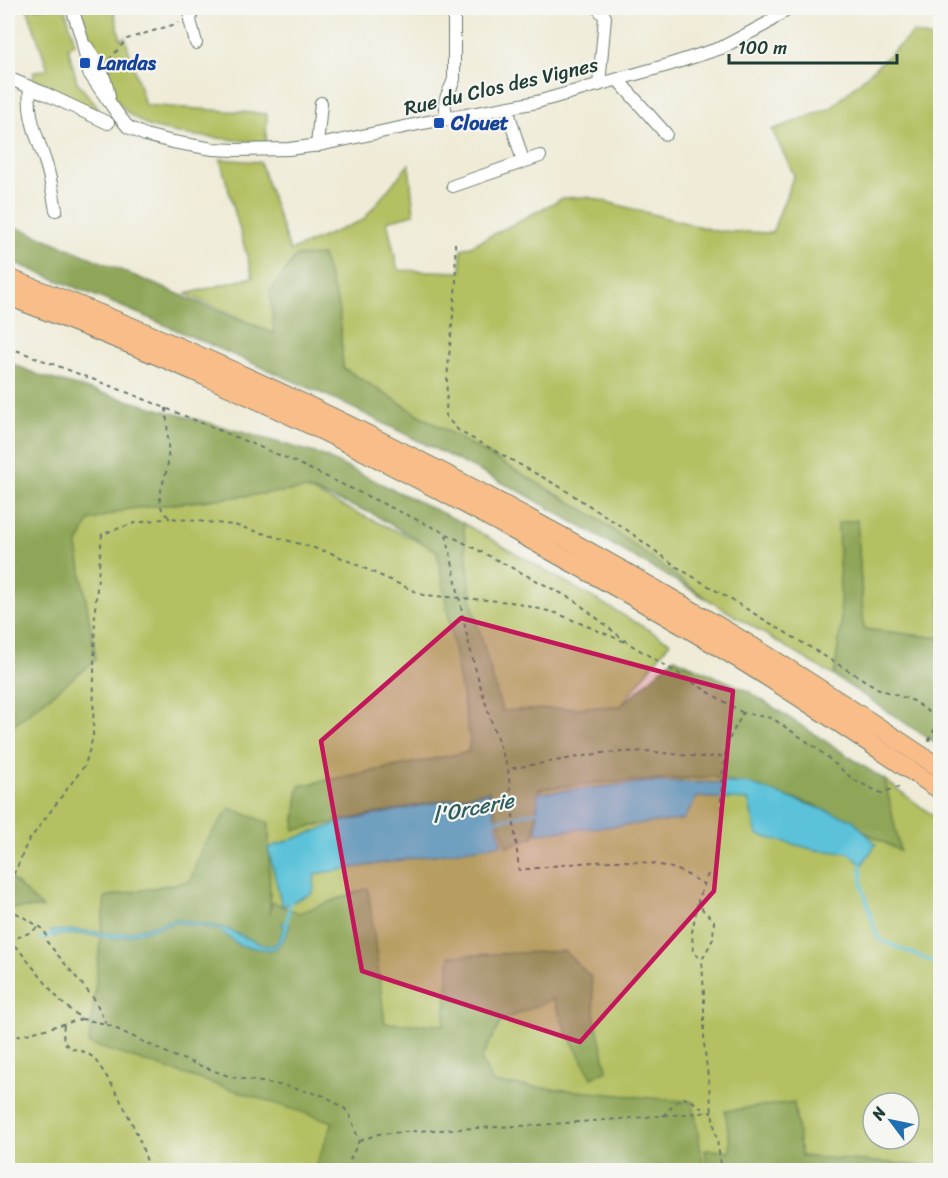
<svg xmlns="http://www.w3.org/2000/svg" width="948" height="1178" viewBox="0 0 948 1178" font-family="Sriracha,sans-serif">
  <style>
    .green { fill: #b4c062; stroke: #6a7e4b; stroke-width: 1.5; fill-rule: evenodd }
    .forest { fill: #8fa658; stroke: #577246; stroke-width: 1.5 }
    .water { fill: #5cc2d9; stroke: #3e8086; stroke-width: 1.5 }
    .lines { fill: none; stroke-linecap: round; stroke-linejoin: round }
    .stream { stroke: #5cc2d9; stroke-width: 3 }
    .minor-casing { stroke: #687a6d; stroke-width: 14 }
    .highway-casing { stroke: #687a6d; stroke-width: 20 }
    .path { stroke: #687a6d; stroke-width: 2; stroke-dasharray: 4.5 4.5; stroke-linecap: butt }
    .minor { stroke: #fff; stroke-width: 12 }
    .highway { stroke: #f8bd89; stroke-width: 18 }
    .marked { fill: #c2185b; fill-opacity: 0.2; stroke: #c2185b; stroke-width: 4.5; stroke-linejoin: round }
    .transit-dot { fill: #1a4fb4; stroke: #f6f6f2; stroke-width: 2 }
    .labels { text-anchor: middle; stroke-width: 4.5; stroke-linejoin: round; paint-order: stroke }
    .transit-label { font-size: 20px; font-weight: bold; fill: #164399; stroke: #f6f6f2; text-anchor: start }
    .street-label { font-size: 20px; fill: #1f3d34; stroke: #f6f6f2 }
    .water-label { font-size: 21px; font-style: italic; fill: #2e5e5d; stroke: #f6f6f2 }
  </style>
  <rect width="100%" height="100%" fill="#f6f6f2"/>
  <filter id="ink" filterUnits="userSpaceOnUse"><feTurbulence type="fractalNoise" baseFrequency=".0167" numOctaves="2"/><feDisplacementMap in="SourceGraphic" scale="12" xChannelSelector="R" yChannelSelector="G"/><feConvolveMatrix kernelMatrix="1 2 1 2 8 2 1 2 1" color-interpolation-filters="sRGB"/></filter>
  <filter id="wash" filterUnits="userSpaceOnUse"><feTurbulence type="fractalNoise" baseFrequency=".008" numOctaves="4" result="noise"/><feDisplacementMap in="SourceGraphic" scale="24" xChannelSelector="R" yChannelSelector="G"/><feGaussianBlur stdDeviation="1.35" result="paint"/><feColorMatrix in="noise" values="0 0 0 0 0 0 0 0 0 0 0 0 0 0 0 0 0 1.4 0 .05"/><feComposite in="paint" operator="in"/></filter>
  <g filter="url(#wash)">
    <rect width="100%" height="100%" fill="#efebd7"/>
    <path class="green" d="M27 8H65L75 43 68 47 77 82 98 108 95 111 39 84 33 78 34 72 48 69Z
      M79 8H113L121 40 125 37 145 105 267 114 266 143 188 135 150 127 129 114 115 99 108 77 90 42Z
      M913 33 940 40V638L864 629 857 521 839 523 841 626 834 676 707 599 591 514 426 419 343 368 339 307 275 334 186 294 253 277 220 159 260 162 290 251 363 220 409 164 414 214 387 221 398 270 461 272V249L469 247 563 198 588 197 716 231 772 233 794 175 772 130 831 108Z
      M306 489 437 550 470 740 468 752 299 786 294 829 490 790 507 846 534 836 539 789 593 783 714 777 813 804 899 850 885 780 940 821V1170H8V908H42L8 876V729L96 660 77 546 89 521 128 509ZM873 1103H909V1139H873Z
      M463 523 670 642 621 706 501 711 472 605Z"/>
    <path class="forest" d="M8 226 27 231 274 334 270 292 296 256 322 255 339 307 343 368 426 419 591 514 707 599 521 492 337 400 142 315 8 260Z
      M8 362 41 376 319 454 463 523 472 605 502 711 621 706 674 658 748 691 885 780 900 851 813 804 714 777 593 783 539 789 534 836 507 847 489 791 294 830 299 786 468 752 470 740 437 551 371 513 307 489 128 509 89 521 77 546 96 660 8 729Z
      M857 520 864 629 940 638V746L834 676 841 626 838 523Z
      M230 808 269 823 270 914 272 902 299 913 368 888 385 1023 444 1025 450 956 564 951 591 977 595 1018 607 1070 592 1078 567 1033 553 999 502 1020 481 1059 493 1083 693 1102 704 1170H314L333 1122 89 1044 105 897 190 881 201 849Z
      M8 876 43 908H8Z
      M794 1102 801 1156 940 1167V1170H708L705 1150 731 1151 725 1111Z"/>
    <path class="water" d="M652 782 747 783 853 820 876 844 862 865 849 853 816 850 757 835 748 800 697 797 683 820 537 833 538 793Z
      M488 792 502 844 315 874 313 893 282 906 268 848 341 822Z
      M176 919 224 928 260 944 267 946 274 945 277 942 284 928 282 922 290 925 285 937 276 948 270 950 240 946 220 930 176 922 127 936 114 938 83 934 58 935 53 937 51 931 77 930 113 934 126 933Z"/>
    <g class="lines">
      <path class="stream" d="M493 821 539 811
        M861 864 862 886 878 939 940 965
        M286 925 291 899
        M40 939 54 934"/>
    </g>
  </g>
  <g filter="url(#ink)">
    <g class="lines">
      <g class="minor-casing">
        <path id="minor" d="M72 8 82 39 89 73 119 116 128 127 145 135 173 142 213 149 235 150 289 149 319 145 423 123 537 102 668 65 721 48 766 24 788 8
          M193 8 190 20 196 43
          M598 8 605 17 599 85
          M87 47C100 66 104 73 109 96
          M8 78 44 93 108 123
          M618 80 666 134
          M30 87C27 117 37 136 46 164 51 179 53 195 56 210
          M508 108 509 115 523 161
          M447 119C446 114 444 108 445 104 445 96 452 87 454 79V8
          M317 146 321 103
          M453 186 540 156"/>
      </g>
      <g class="highway-casing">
        <path id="highway" d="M8 278C263 373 506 499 740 639 808 680 874 724 940 768
          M8 296C75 322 143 348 209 378 329 431 446 492 560 556 627 593 693 630 758 671 820 709 880 750 940 790"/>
      </g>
      <path class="path" d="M109 60 127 39 179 23
        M455 243 456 283 447 379 446 417 459 431 562 488 627 530 677 567 879 689 914 701 939 720 928 742
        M8 347 134 395 291 460 445 533 574 600 628 643 743 713
        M166 408C167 425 169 444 168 461 167 481 149 503 170 518L234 525 331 553 423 595 511 602 556 613 625 642
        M446 535C456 576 462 619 473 660 483 697 495 733 508 769
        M721 810V783L727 743 743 713 772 718 815 747 854 780 881 793 899 787
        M708 874 698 901 703 910 714 921 713 939 702 960 704 996V1043L712 1112 722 1170
        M8 882 16 870 27 843 85 765 93 737 95 610 102 534 135 523 170 518
        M705 885C697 881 689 875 680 871 634 852 568 865 519 870L508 769 602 753 645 751 701 757 725 756
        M698 902 692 932 693 952 702 960
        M8 905 12 909
        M8 908 45 930 47 942 95 1000 106 1024
        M8 939C20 938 30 933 40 926
        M8 940 19 950 61 1002 82 1019 106 1024 174 1056 231 1077 285 1086 325 1096 344 1108 350 1115 359 1141 345 1170
        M64 1025C59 1059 82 1042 96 1061 116 1088 142 1138 149 1170
        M8 1039 82 1019
        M663 1116 677 1102 684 1098 691 1100 706 1112
        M360 1141 378 1134 417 1131 539 1125 712 1112"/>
      <use href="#minor" class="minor"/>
      <use href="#highway" class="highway"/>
    </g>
  </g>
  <path class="marked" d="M461 618 733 691 714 891 580 1042 362 971 321 741Z"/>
  <g class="transit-dot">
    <rect x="79" y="57" width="12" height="12" rx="3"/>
    <rect x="433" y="117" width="12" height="12" rx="3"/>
  </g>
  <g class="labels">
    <g class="transit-label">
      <text x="97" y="70">Landas</text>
      <text x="451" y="130">Clouet</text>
    </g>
    <g class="street-label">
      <text transform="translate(501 86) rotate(-13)" y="7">Rue du Clos des Vignes</text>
    </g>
    <g class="water-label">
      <text transform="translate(473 808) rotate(-11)" y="7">l'Orcerie</text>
    </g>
  </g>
  <rect width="948" height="1178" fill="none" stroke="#f6f6f2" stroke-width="30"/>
  <g transform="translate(891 1121) rotate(302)"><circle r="28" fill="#f6f6f2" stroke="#a0aca6" stroke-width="1.5"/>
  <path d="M0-4.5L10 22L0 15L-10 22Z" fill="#1f6fb2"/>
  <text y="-9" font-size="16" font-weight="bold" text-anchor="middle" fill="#1f3d34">N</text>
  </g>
  <path d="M729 54v9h168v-9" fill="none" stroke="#1f3d34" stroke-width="3"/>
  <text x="738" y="54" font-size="18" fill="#1f3d34" stroke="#f6f6f2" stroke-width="4.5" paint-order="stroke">100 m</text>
</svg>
